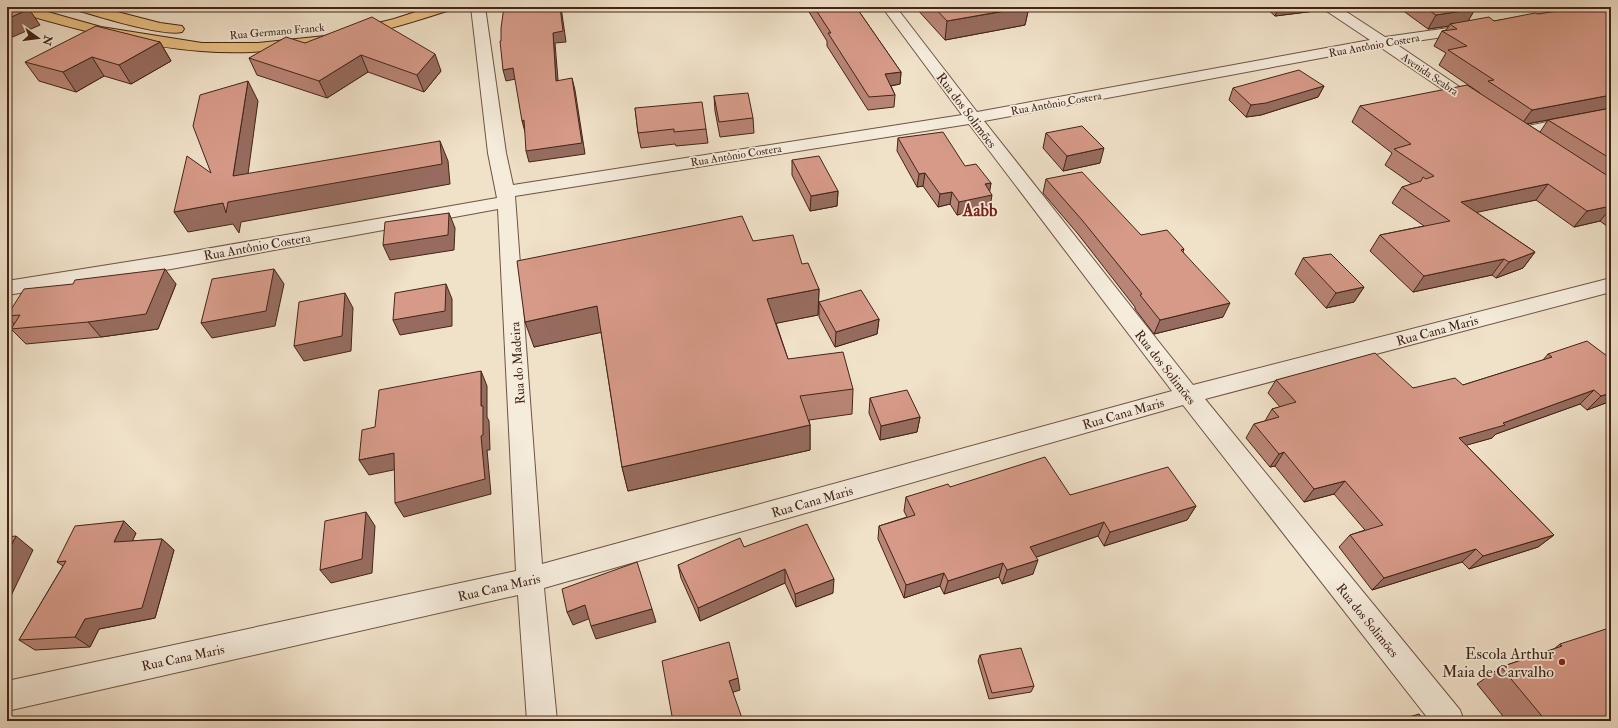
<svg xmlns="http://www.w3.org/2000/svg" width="1618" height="728" viewBox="0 0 1618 728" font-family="'IM FELL Double Pica',serif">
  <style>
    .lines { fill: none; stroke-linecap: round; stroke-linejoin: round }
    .minor-casing { stroke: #6e5344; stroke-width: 2 }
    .major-casing { stroke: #432418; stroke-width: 2 }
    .minor { fill: #f5ecdc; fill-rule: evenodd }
    .major { fill: #e8c084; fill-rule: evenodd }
    .wall { fill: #b88475; stroke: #432418; fill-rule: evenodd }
    .shaded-wall { fill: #966c5f; stroke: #432418 }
    .building { fill: #d69a88; stroke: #432418 }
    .poi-dot { fill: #8f2418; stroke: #f5ecdc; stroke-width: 1.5 }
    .labels { text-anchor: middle; stroke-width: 3.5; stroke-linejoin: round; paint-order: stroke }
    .far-street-label { font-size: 11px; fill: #432418; stroke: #f5ecdc }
    .street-label { font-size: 13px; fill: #432418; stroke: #f5ecdc }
    .near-poi-label { font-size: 16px; fill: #432418; stroke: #f5ecdc; text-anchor: end }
    .district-label { font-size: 17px; font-weight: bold; fill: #7a1f14; stroke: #f5ecdc }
  </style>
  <rect width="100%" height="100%" fill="#f0e1c9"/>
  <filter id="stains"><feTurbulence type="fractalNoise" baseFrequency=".005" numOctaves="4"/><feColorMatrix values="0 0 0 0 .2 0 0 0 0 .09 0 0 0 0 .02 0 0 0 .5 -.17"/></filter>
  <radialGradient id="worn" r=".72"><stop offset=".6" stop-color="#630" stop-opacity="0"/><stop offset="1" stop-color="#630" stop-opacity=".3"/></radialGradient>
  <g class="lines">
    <g class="minor-casing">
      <path id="minor" d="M471 7H485L506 153 513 185 962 115 882 7H896L977 112 1370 40 1325 10 1323 7H1339L1385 37 1470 25 1475 26 1477 29 1475 32 1470 33 1396 44 1482 102 1484 105 1482 108 1476 110 1470 108 1380 47 984 121 1193 385 1611 278V292L1205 399 1460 710 1464 721H1430L1183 405 544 588 557 721H527L518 595 7 711V681L516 571 498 209 171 269 7 295V281L171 255 497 198 488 153ZM969 124 1172 391 542 564 515 196Z
        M1611 109V119L1518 138 1512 137 1510 133 1512 129 1518 128Z"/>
    </g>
    <g class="major-casing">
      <path id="major" d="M7 7H30L101 27 202 43H258L325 36 394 19 431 7H452L450 10C371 36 285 58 201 51 135 46 72 28 9 10Z
        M74 7H98L160 23 182 26 184 29 182 32C163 37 98 16 76 10Z"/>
    </g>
    <use href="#minor" class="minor"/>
    <use href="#major" class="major"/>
  </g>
  <path class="wall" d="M806 7H856L901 72 900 84 891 86 895 95 894 107 868 110 827 46V41Z
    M915 7H1029L1025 25 945 40Z
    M1265 7H1325L1323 10 1275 16Z
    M1354 7H1372L1356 9Z
    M1398 7H1472L1475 9 1468 21H1494L1538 14 1611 7V229L1600 221 1574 227 1536 200 1476 212 1535 252 1523 268 1496 278 1492 275 1413 292 1370 251 1380 235 1424 226 1392 203 1402 187 1412 184 1385 165 1392 153 1352 122 1360 106 1480 94V93L1439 65 1446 53 1434 46 1442 31 1446 30 1449 26 1428 29ZM1548 120 1540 132 1527 124Z
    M160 42 171 61 131 84 104 76 76 92 39 81 25 62Z
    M305 43 441 71 424 92 368 72 327 98 257 75 249 58Z
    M1324 86 1318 97 1261 115 1246 117 1229 100 1233 88Z
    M714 96 753 118 754 133 720 137 715 111Z
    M635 108 706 129 708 143 676 146 675 144 641 148 638 133Z
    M1046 133 1100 163 1063 171 1043 148Z
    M898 138 991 183 989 191 990 207 957 215 950 204 938 207 923 186 917 187 897 151Z
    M792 160 838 191 837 206 810 211 792 175Z
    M1046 179 1141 235 1184 249 1183 252 1223 317 1154 334 1135 309V307L1078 234 1043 193Z
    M753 241 802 264 819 289 818 315 776 323 788 359 853 389 852 414 809 420 810 425V450L628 491 622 467 601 332 534 347Z
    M1303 258 1364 287 1354 302 1326 308 1295 274Z
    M176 284 158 329 101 337 26 344 11 329 14 324 7 316Z
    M819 302 879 319 877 334 835 347 819 317Z
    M1548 354 1611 359V401L1587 410 1580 404 1496 434 1492 438 1466 445 1554 535 1538 547 1469 569 1462 562 1372 590 1339 547 1350 535 1365 530 1334 494 1304 502 1275 466 1270 467 1246 438 1254 424 1265 421 1272 409 1280 407 1268 393 1276 380 1413 388 1463 385 1543 360Z
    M870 398 920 417 917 432 880 440 869 413Z
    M950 487 1070 495 1196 506 1187 520 1104 546 1098 536 1036 557 1033 574 1002 584 999 577 944 594 940 586 904 598 878 539 879 526 907 517 904 511 906 497Z
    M124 521 136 533 132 541 162 539 174 550 155 618 99 629 90 647 35 650 19 640 63 566 57 562Z
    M744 547 833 593 796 607 785 583 700 621 681 578 678 565Z
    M1560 644 1611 721H1507L1477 684 1501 667 1554 649Z
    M980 655 1034 686 1031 692 989 699 978 661Z"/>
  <path class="shaded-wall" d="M560 7H561L566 42 555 43 559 92 556 81 553 33Z
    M1029 7 1025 25 945 40 947 21Z
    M1279 7H1325L1323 10 1275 16Z
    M29 9 40 25 8 39 7 43V19Z
    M1475 9 1467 23 1450 24 1449 26 1428 29 1436 15Z
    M160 42 171 61 131 84 119 65Z
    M435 54 441 71 424 92 417 75Z
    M361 55 368 72 327 98 319 81Z
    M92 57 104 76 76 92 63 72Z
    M513 68 516 79 506 81 503 70Z
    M901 72 900 84 884 87 885 74Z
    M572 78 575 90 585 154 529 162 526 151Z
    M248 81 258 101 245 196 233 176Z
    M1324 86 1318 97 1261 115 1246 117 1251 105Z
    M1611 95V108L1521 125 1532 110Z
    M524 120 525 132 522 121Z
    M440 141 448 161 450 184 241 222 239 233 233 224 188 232 174 212 228 202Z
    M1104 148 1100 163 1063 171 1067 156Z
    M925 173 923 186 917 187 919 174Z
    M991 183 989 196 992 195 990 207 957 215 959 202 985 184Z
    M1548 184 1536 200 1450 218 1461 202Z
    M838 191 837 206 810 211 811 196Z
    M952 192 950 204 938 207 940 194Z
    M1611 206V208L1600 221 1574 227 1587 211Z
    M449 213 455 228 454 250 390 260 383 245Z
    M1535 252 1523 268 1496 278 1509 262Z
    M1504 259 1492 275 1413 292 1424 276Z
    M165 269 176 284 158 329 101 337 88 322Z
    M274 269 284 284 275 326 212 338 201 323Z
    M446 284 452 299V326L400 335 393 320Z
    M1364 287 1354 302 1326 308 1336 293Z
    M819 289 818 315 768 325 767 299Z
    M345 293 353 308 351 351 304 361 294 346Z
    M1230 303 1223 317 1154 334 1160 320Z
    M597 306 603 332 534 347 525 322Z
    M879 319 877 334 835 347 836 332Z
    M481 371 487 386V417L489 421 490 450H487L491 494 404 517 395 503 481 436Z
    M1594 390 1580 404 1496 434 1492 438 1446 451 1459 438 1503 423Z
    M1611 393V401L1587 410 1601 396Z
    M920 417 917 432 880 440 881 426Z
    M810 425V450L628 491 622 467Z
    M1284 452 1275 466 1270 467 1279 454Z
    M394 453 403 468 369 475 359 460Z
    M1345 481 1334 494 1304 502 1314 489Z
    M1196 506 1187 520 1104 546 1110 532Z
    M366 512 375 526 372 573 331 583 320 570Z
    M124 521 136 533 127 553 114 542Z
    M1104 522 1098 536 1025 561 1030 547Z
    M1554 535 1538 547 1469 569 1483 556Z
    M16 536 33 550 8 602H7V553Z
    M162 539 174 550 155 618 99 629 90 647 75 637 85 619Z
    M1476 549 1462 562 1372 590 1384 578Z
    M1038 560 1033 574 1002 584 1007 570Z
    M1003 563 999 577 944 594 948 581Z
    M785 569V583L700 621 698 608Z
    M944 573 940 586 904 598 906 585Z
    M834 579 833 593 796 607 795 594Z
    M585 605 591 618 573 625 567 612Z
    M652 609 656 622 596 639 591 626Z
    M738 678 740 690 731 693 729 681Z"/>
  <path class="building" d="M7 7H20L29 9 7 19Z
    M504 7H560L563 31 553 33 556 81 572 78 582 143 526 151 524 120 522 121 513 68 503 70 500 41H501V28Z
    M814 7H856L901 72 885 74 895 95 869 97 828 33H831Z
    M934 7H1027L947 21Z
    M1424 7H1472L1475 9 1436 15Z
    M1583 7H1611V95L1532 110 1488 81 1494 80 1448 50 1467 46 1442 31 1457 29 1450 24 1489 17 1494 21 1535 13 1538 14Z
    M372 17 435 54 417 75 361 55 319 81 249 58 286 37 305 43Z
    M96 26 160 42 119 65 92 57 63 72 25 62Z
    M1299 70 1324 86 1266 103 1251 105 1233 88Z
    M248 81 233 176 440 141 442 164 228 202 226 213 223 203 174 212 187 156 211 173 193 126 200 95Z
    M1467 85 1611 178V206L1587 211 1548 184 1461 202 1535 252 1509 262 1504 259 1424 276 1380 235 1450 221 1402 187 1421 181 1423 177 1426 179 1434 176 1394 149 1411 144 1360 106Z
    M748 93 753 118 719 122 714 96Z
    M702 102 706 129 674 132V129L638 133 635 108Z
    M1611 108V159L1548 120Z
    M1082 126 1104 148 1067 156 1046 133Z
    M943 132 965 166 976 164 991 183 985 184 992 195 959 202 952 192 940 194 925 173 919 174 898 138Z
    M819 156 838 191 811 196 792 160Z
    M1082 172 1141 235 1167 230 1184 249 1181 250 1230 303 1160 320 1140 295 1142 294 1082 220 1046 179Z
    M449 213 448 235 383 245 385 222Z
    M742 216 753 241 793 235 802 264 808 263 819 289 767 299 788 359 843 352 853 389 800 396 810 425 622 467 597 306 525 322 517 261Z
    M1331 254 1364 287 1336 293 1303 258Z
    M165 269 146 314 88 322 11 329 20 315 7 316 24 289 73 284 75 280Z
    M274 269 266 311 201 323 212 279Z
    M446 284 445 311 393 320 395 293Z
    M861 290 879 319 836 332 819 302Z
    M345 293 342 336 294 346 299 302Z
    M1587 341 1611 359V393L1601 396 1594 390 1503 423 1505 425 1459 438 1554 535 1483 556 1476 549 1384 578 1350 535 1383 525 1345 481 1314 489 1284 452 1279 454 1254 424 1279 417 1272 409 1296 402 1276 380 1375 353 1413 388 1455 378 1463 385 1552 357 1548 354Z
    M481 371V406H483V435L481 436 485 479 395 503 394 453 359 460 362 430 375 427 379 390Z
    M907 390 920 417 881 426 870 398Z
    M1045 457 1070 495 1168 467 1196 506 1110 532 1104 522 1030 547 1038 560 1007 570 1003 563 948 581 944 573 906 585 879 526 915 515 906 497 948 484 950 487Z
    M366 512 362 559 320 570 325 521Z
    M124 521 114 542 162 539 142 608 85 619 75 637 19 640 66 561 57 562 75 526Z
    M807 524 834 579 795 594 785 569 698 608 678 565 740 538 744 547Z
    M16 536 7 553V537Z
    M637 562 652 609 591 626 585 605 567 612 562 589Z
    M1609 628 1611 630V721H1546L1501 667 1562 646 1560 644Z
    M729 642 738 678 729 681 743 721H674L672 716 662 661Z
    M1021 648 1034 686 992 693 980 655Z
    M1419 714 1424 721H1396Z"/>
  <circle class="poi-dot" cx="1562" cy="662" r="4"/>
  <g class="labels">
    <g class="far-street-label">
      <text transform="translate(277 31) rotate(-5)" y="4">Rua Germano Franck</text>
      <text transform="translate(1374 45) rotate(-10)" y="4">Rua Antônio Costera</text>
      <text transform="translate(1430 74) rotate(34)" y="4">Avenida Seabra</text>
      <text transform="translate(1056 103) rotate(-10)" y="4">Rua Antônio Costera</text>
      <text transform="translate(736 155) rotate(-9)" y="4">Rua Antônio Costera</text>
    </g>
    <g class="street-label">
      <text transform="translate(967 110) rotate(53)" y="5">Rua dos Solimões</text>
      <text transform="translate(257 246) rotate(-10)" y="5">Rua Antônio Costera</text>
      <text transform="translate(1437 330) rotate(-15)" y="5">Rua Cana Maris</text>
      <text transform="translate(517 363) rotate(-94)" y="5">Rua do Madeira</text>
      <text transform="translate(1166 367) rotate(52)" y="5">Rua dos Solimões</text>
      <text transform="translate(1123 413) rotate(-16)" y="5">Rua Cana Maris</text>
      <text transform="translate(812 501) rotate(-16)" y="5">Rua Cana Maris</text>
      <text transform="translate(499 587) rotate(-13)" y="5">Rua Cana Maris</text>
      <text transform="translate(1368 620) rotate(51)" y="5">Rua dos Solimões</text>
      <text transform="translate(183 657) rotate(-12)" y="5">Rua Cana Maris</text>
    </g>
    <g class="near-poi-label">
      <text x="1554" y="659">Escola Arthur<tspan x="1554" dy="18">Maia de Carvalho</tspan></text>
    </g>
    <g class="district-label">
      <text x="980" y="216">Aabb</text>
    </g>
  </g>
  <rect width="1618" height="728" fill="none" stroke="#f0e1c9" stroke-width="24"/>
  <rect x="8" y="8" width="1602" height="712" fill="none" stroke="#432418" stroke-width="2"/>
  <rect x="12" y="12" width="1594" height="704" fill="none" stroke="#432418"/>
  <g transform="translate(38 38) rotate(104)" stroke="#f5ecdc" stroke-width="3" paint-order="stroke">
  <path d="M0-3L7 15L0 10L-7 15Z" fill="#432418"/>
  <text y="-6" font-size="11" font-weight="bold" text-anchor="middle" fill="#432418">N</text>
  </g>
  <rect width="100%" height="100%" filter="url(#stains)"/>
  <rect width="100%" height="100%" fill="url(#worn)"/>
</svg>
